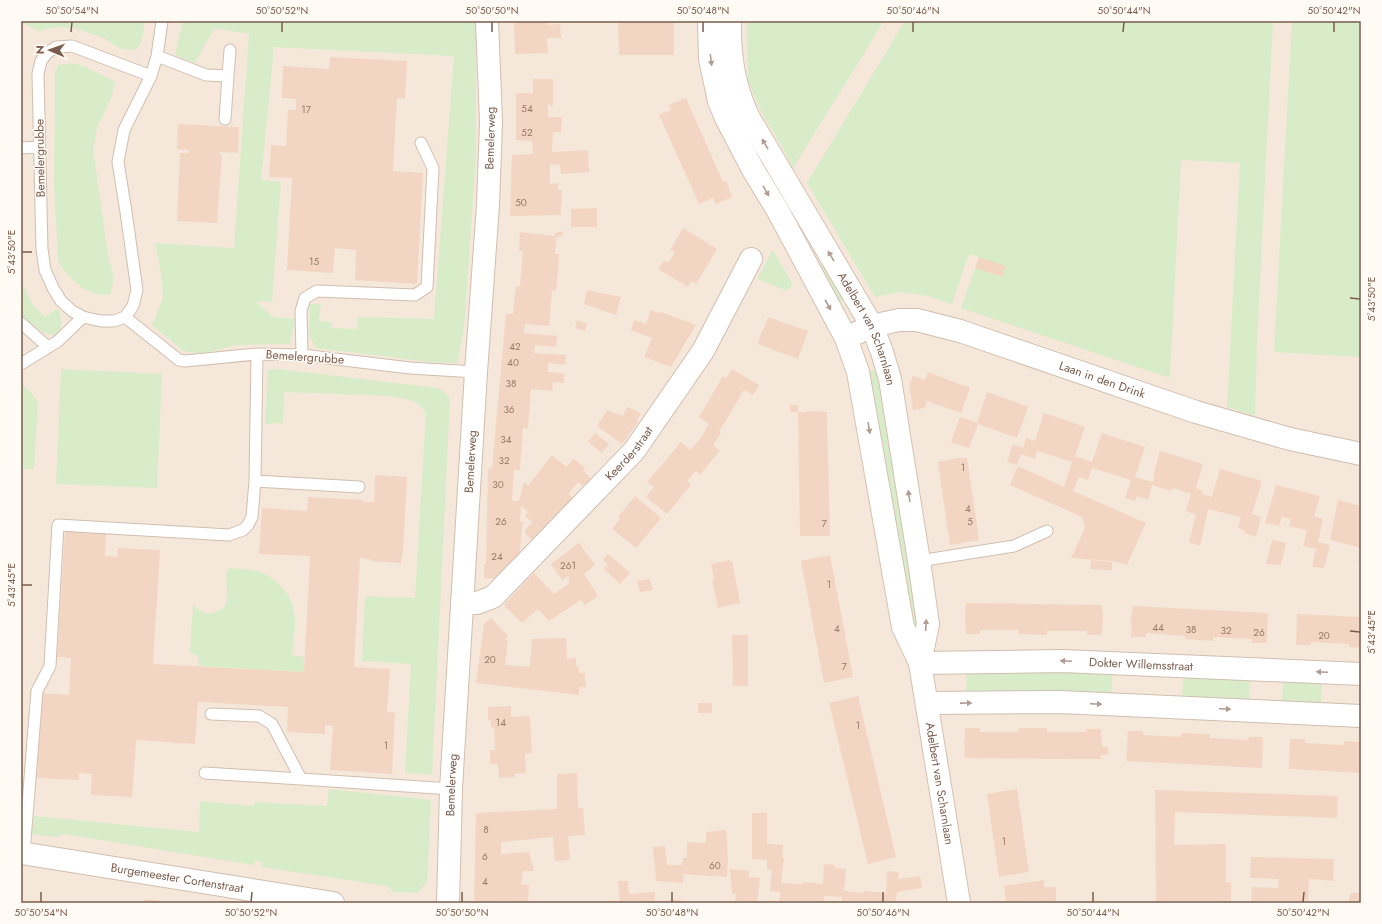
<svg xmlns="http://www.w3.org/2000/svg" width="1382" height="924" viewBox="0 0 1382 924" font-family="Jost,sans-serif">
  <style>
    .residential { fill: #f5e8da }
    .green { fill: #d8ecc9 }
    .building { fill: #f3d5c3 }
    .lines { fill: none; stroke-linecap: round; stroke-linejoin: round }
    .lane-casing { stroke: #d1beb0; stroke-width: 13 }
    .street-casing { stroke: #d1beb0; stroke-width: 24 }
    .secondary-casing { stroke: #d6c0b0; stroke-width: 24 }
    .lane { stroke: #fff; stroke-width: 11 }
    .street { stroke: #fff; stroke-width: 22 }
    .secondary { stroke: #fff; stroke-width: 22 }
    .oneway { fill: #af9d94 }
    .ticks { fill: none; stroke: #7a5c4d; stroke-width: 1.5 }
    .labels { text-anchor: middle; stroke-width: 3; stroke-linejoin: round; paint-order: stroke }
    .number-label { font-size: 10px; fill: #987a6a }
    .street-label { font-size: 12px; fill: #7a5c4d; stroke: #fffaf3 }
    .neatline { fill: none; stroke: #7a5c4d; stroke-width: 1.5 }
    .ticks-label { font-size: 10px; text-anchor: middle; fill: #7a5c4d }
  </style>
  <rect width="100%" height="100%" fill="#fdf6ec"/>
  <path class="residential" d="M21 21H1361V903H21Z"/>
  <path class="green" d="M21 21H145L141 43 137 49 129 50 119 48 104 38 74 28 56 27 39 31 21 22Z
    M183 21H476V157L464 330 457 363 431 362 316 348 309 335 310 304H321L319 321 332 322 331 328 357 329 358 317 434 319 454 56 274 47 261 180 281 182 272 302 255 301 273 317 295 319 290 344 235 345 203 354 183 351 152 325 163 298 161 273 155 243 234 248 249 34 214 28 195 63 175 55Z
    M747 21H884L793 168 780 143 762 113 748 81Z
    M905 21H1273L1257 343 1255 416 1227 407 1240 163 1181 160 1170 378 961 308 979 257 969 254 952 304 928 296 900 292 875 297 807 183Z
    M1292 21H1361V357L1274 352Z
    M72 63 86 67 115 82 111 98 97 128 93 149 108 255 114 279 110 295 96 294 82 288 67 274 58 261 54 184 55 71 59 65Z
    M773 250 792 283 791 288 785 290 757 279Z
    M823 263 843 296 841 303 835 300 816 267Z
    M21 275C25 292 32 307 45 317L56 309 59 311C62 320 63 326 58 335 45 338 31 323 21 316Z
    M61 369 162 374 157 488 56 484Z
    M278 369 437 388 443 391 450 399 432 775 405 773 411 664 362 661 365 596 415 598 426 412 414 401 390 396 284 392 283 423 265 424 268 370Z
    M878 369 923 648 914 649 864 372Z
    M21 382 38 401 34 469H21Z
    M229 568C238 569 248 569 257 571 277 577 294 596 295 618 296 630 293 643 292 655L304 657V672L199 666V659L196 655 192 654 190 651 193 604C198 610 204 614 212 613 235 609 225 590 226 576 226 573 228 570 229 568Z
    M967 668 1113 670 1111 694H966Z
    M1183 676 1250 679 1249 701 1182 698Z
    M1283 681 1322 682 1321 704 1282 703Z
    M329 789 431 800 427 881 418 893 393 892 388 886 261 867V862L255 860 254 865 64 834 55 837 32 834 34 816 199 832 200 801 253 806 256 802 327 806Z"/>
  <path class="building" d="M514 21H547V25L560 24 561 38H547L548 53 515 54Z
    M618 21H674V55H619Z
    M330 57 407 61 405 99 397 98 393 171 423 173 417 284 355 280 356 250 335 248 333 273 287 270 292 178 269 177 271 145 286 146 288 110H296V99L282 98 283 66 329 69Z
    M533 79H553V106H550V104H548V117H562L561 132H553L552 152 588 150 589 172 561 174 560 165 550 164V184L558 183V190H562L561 215 510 216 512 155 533 154 532 141 516 140V93H533Z
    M686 98 723 182 726 181 732 197 716 204 713 198 699 204 659 115 671 110 669 105Z
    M178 124 239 127 238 153 220 152V155H222L217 223 177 221 180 153H189V150L177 149Z
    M597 208V227H571V209Z
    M683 228 717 249 696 284 691 281 688 287 658 269 664 260 668 263 675 252 670 250Z
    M563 231 562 236 557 237 555 254H559L558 272 556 291 552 290 549 326 525 324 524 333 557 336 556 347 535 345 534 353 566 355 565 365 548 363V372L564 373V383L553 382 552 391 531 389 528 429 523 428 520 470H514L512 501H519L524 482 528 486 552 455 566 467 574 459 585 468 583 470 592 480 586 488 578 482 568 494 575 500 562 516 558 513 534 541 525 534V530L532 522 525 516 528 512 521 506 520 522H523L519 557 510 564 508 565 496 579 484 578V564H486L488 469 492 468 506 314H513L516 286H520L523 251H519L520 232 555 236V233Z
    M979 257 1006 266 1002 277 975 268Z
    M587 290 621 297 616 315 584 304Z
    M651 310 660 313 661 312 696 325 671 367 644 357 652 338 631 330 634 320 646 324Z
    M768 317 808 331 798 359 758 344 762 330 763 331Z
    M577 320 587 324 585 331 575 328Z
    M732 369 759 385 753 395 744 390 719 432 721 433 713 446 720 450 700 475 696 471 687 481 691 485 667 514 646 497 654 487 647 482 681 442 690 450 700 439 709 424 699 417 723 376 726 378Z
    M928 372 970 388 961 413 927 401 925 408 913 410 909 385 913 376 925 380Z
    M987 392 1028 407 1017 438 978 424 969 448 951 442 960 417 977 423Z
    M790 405H798V412H790Z
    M627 407 641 413 637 421 638 422 622 444 597 426 607 410 623 416Z
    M807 411 827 412 830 536H800L798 412H807Z
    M1044 413 1085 427 1075 456 1092 462 1102 433 1145 447 1135 477 1153 482 1155 477 1153 476 1160 451 1203 464 1196 488 1203 491 1202 494 1212 497 1220 469 1262 481 1252 514 1261 517 1256 537 1244 533V530L1238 528 1241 517 1208 509 1200 546 1189 542 1196 515 1186 511 1191 494 1172 488 1171 491 1152 485 1148 500 1137 496 1135 501 1125 498 1131 480 1092 468 1088 480 1079 477 1073 491 1146 523 1127 565 1113 561 1071 558 1085 528 1082 517 1010 485 1018 466 1064 487 1072 462 1037 451 1035 459 1021 454 1017 465 1007 462 1013 444 1023 448 1026 438 1035 441Z
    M595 433 609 444 602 453 588 442Z
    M958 458H967L979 540 950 545 938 462Z
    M375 475 407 477 403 554H402L401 563 370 561V559L360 558 354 667 390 669 387 712 395 713 392 774 330 770 333 726 325 725V734L287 732 288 707 198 702 195 744 136 740 132 797 91 795 92 774 79 773V780L37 778 42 693 69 695 71 658 57 657 65 531 106 534 105 556 117 557 118 548 160 550 153 664 304 672 310 556 259 554 262 508 307 511 308 497 363 500V502H374Z
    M1276 485 1320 496 1314 516 1323 519 1318 542 1330 545 1324 568 1312 567 1316 549 1303 546 1307 530 1289 526 1291 519 1282 517 1279 526 1265 523Z
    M635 496 661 518 636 548 612 529 620 519 618 517Z
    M1338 500 1361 506V548L1330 540Z
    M1272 540 1286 543 1281 565 1266 564Z
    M579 543 595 565 584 574 598 596 585 605 581 600 549 621 538 609 522 623 504 605 534 573 554 594 570 583 568 581 570 580 568 576 562 580 551 564Z
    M1360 552H1361V562L1358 561Z
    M608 554 630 573 620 584 604 569 608 565 603 560Z
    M830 555 853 677 824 683 801 561Z
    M730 560V562L732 561 740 603 718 608 712 580H714L711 564Z
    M1091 560 1112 562V570L1090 569Z
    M650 579 653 590 640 592 637 581Z
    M966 603 1102 605 1103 623 1101 635H1087V631H1047V635L1018 634 1019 630H980V634H966L965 616Z
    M1133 606 1268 613 1267 643H1251L1252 639 1213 637V641L1185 639V636L1146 633V637H1131L1132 625H1130Z
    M1297 614 1361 617V648L1349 647V644L1311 642V645H1296Z
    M491 618 508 636 506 639V640H508L505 665 530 667 532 639 566 638 567 659 576 658V666H578L579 673H585L586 687H579V695L476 683 484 624Z
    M732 635H748V686H733Z
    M858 696 896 857 868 864 829 703Z
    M698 703H712V713H698Z
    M511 706V717L530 716 532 753 525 754 526 773 514 774 515 777 499 778 498 764H490V750H495L494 727 491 728V719L488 720V707Z
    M965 728H980V732H1018L1019 728H1047V732H1086V729H1101L1102 747H1108V755H1101V759L965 758 964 740H965Z
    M1128 731H1143V735L1181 737 1182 733 1210 734V738L1248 740 1249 737H1263L1262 768 1126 761Z
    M1290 739H1305V743L1344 745V741L1361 742V773L1289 769Z
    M577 773 578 808H583L585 835 568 836 570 860 555 861 553 837 501 842V854L529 852 532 865H534L533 871H523L521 885H529L528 903H474L476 813 557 809V774Z
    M1017 789 1029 872 999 877 987 794Z
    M1155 790 1338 796 1337 818 1175 812 1174 845 1226 844V883L1231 882V903H1156Z
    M752 813H767V844L783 845 782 858H784L781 883 802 884 803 882 823 884 824 864 835 865V868L846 869 844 891 864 893V891L886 893 887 871 899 872 898 879 920 876 922 888 897 892 896 902 886 901V903H842V897L824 896 823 903H779L780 892 770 891 772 870 767 869V860L752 859Z
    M726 830 728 858 727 877 682 874V875H684L683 883 656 881 653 847 665 846 667 865H682L683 858H687V842L706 843V832Z
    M1251 857 1334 859 1333 881 1309 879 1308 903H1251L1252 887 1278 888 1279 879 1250 878Z
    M730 869 749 871V877L760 878 757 903H735L736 894H732Z
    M1044 880V887H1056V903H1006L1004 886Z
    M618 881H628L629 894 655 892V903H620Z
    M1351 893H1361V903H1349V895H1351Z
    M145 899 166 902V903H144Z
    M671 899 681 900 680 903H670Z
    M541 901 553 902V903H541Z"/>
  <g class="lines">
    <g class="lane-casing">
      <path id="lane" d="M157 56 206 75 228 76 230 50
        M151 76 72 46 56 47 47 53 41 61 38 74 42 249 45 270 53 288 61 301 72 311 83 317 101 321H114L125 317 133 306 137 290 126 212 118 162 124 130 151 76 157 56 162 21
        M225 119 228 76
        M21 148 39 147
        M125 317 179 360 185 361 257 354 302 355 410 368 476 372
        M21 323 48 347
        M302 355 301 311 305 298 317 291 415 295 427 287 433 168 421 143
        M21 364 58 341 83 317
        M255 481 359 487
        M919 561 1014 546 1047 531
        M211 714 259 716 272 724 301 779 451 789
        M205 773 301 779
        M24 853 37 691 50 666 58 525 229 535 243 530 248 525 252 517 255 481 257 354"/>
    </g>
    <g class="street-casing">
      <g id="street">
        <path id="s1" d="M846 338 872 326 899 320H917L960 331 1196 412 1290 439 1361 454"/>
        <path id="s2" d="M462 603H477L493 597 634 451 703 351 751 259"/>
        <path id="s3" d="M920 663 1063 661 1361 674"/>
        <path d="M927 703 1060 702 1361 716"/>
        <path id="s4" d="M21 853 333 903"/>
        <path id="s5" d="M448 903 451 789 476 372 488 205 491 122 487 21"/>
      </g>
    </g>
    <g class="secondary-casing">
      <g id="secondary">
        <path id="s6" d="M709 21 710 59 719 101 726 118 752 168 778 211 846 338 858 372 903 627 920 663 959 903"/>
        <path id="s7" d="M730 21C729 55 734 87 749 118L872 326 882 352 890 379 919 561 928 624 920 663"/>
      </g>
    </g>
    <use href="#lane" class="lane"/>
    <use href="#street" class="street"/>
    <use href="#secondary" class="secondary"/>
  </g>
  <defs><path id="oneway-solid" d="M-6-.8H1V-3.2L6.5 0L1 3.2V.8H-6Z"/></defs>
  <g class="oneway">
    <use href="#oneway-solid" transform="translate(711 60) rotate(83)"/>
    <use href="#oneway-solid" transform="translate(765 144) rotate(-121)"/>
    <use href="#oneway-solid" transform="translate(766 191) rotate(60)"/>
    <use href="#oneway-solid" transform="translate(831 256) rotate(-121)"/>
    <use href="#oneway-solid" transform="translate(828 305) rotate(61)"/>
    <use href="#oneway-solid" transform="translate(869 428) rotate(80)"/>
    <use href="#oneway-solid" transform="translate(909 496) rotate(-99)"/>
    <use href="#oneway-solid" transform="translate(926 625) rotate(-87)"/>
    <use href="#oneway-solid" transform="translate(1066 661) rotate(-178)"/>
    <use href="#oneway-solid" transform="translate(1322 672) rotate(-178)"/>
    <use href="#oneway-solid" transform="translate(966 703) rotate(-1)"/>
    <use href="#oneway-solid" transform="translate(1096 704) rotate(3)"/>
    <use href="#oneway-solid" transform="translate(1225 709) rotate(3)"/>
  </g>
  <path class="ticks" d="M71 32 72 22M282 32V22M492 32V22M703 32V22M913 32V22M1123 32 1124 22M1334 32V22M22 252H32M1350 298 1360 299M22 585H32M1350 631 1360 632M41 902V892M251 902 252 892M462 902V892M672 902V892M883 902V892M1093 902V892M1303 902 1304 892"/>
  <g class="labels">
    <g class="number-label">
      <text x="527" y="112">54</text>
      <text x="306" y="113">17</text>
      <text x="527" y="136">52</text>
      <text x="521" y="206">50</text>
      <text x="314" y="265">15</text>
      <text x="515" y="350">42</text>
      <text x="513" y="366">40</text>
      <text x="511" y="387">38</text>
      <text x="509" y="413">36</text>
      <text x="506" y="443">34</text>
      <text x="504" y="464">32</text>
      <text x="963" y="471">1</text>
      <text x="498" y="488">30</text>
      <text x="968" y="512">4</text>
      <text x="501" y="525">26</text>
      <text x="970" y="525">5</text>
      <text x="824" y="527">7</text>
      <text x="497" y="560">24</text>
      <text x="568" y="569">261</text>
      <text x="829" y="588">1</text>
      <text x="1158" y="631">44</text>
      <text x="837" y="632">4</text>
      <text x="1191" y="633">38</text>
      <text x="1226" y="634">32</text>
      <text x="1259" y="636">26</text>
      <text x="1324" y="639">20</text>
      <text x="490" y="663">20</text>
      <text x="844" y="670">7</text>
      <text x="501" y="726">14</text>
      <text x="858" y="729">1</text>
      <text x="386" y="749">1</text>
      <text x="486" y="833">8</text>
      <text x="1004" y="845">1</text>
      <text x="485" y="860">6</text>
      <text x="715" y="869">60</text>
      <text x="485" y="885">4</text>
    </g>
    <g class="street-label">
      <text dy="4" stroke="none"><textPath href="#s5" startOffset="766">Bemelerweg</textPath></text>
      <text transform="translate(40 158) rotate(-91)" y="4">Bemelergrubbe</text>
      <text dy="4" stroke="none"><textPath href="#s7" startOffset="342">Adelbert van Scharnlaan</textPath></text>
      <text transform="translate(305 357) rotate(4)" y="4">Bemelergrubbe</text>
      <text dy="4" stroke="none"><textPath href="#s1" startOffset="269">Laan in den Drink</textPath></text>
      <text dy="4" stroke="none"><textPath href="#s2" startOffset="230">Keerderstraat</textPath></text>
      <text dy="4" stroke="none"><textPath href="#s5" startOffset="442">Bemelerweg</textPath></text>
      <text dy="4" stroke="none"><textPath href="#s3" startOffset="221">Dokter Willemsstraat</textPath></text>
      <text dy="4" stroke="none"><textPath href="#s6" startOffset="807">Adelbert van Scharnlaan</textPath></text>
      <text dy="4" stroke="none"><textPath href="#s5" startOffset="118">Bemelerweg</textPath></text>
      <text dy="4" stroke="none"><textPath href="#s4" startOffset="158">Burgemeester Cortenstraat</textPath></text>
    </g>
  </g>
  <rect width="1382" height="924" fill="none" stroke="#fffaf3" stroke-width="44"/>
  <g transform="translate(50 50) rotate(272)" stroke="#fffaf3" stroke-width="3" paint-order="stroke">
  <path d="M0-3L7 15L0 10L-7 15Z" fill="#7a5c4d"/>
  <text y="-6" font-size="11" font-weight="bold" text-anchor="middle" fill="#7a5c4d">N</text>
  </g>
  <rect x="22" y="22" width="1338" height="880" class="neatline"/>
  <g class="ticks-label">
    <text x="72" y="14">50°50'54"N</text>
    <text x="282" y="14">50°50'52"N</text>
    <text x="492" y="14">50°50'50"N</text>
    <text x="703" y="14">50°50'48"N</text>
    <text x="913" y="14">50°50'46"N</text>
    <text x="1124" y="14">50°50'44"N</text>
    <text x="1334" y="14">50°50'42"N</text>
    <text transform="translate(11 252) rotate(-90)" y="4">5°43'50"E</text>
    <text transform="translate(1371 299) rotate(-90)" y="4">5°43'50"E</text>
    <text transform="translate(11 585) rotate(-90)" y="4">5°43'45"E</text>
    <text transform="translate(1371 632) rotate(-90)" y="4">5°43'45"E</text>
    <text x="41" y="916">50°50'54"N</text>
    <text x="251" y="916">50°50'52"N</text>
    <text x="462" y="916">50°50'50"N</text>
    <text x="672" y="916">50°50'48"N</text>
    <text x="883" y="916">50°50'46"N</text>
    <text x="1093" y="916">50°50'44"N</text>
    <text x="1303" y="916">50°50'42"N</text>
  </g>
</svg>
